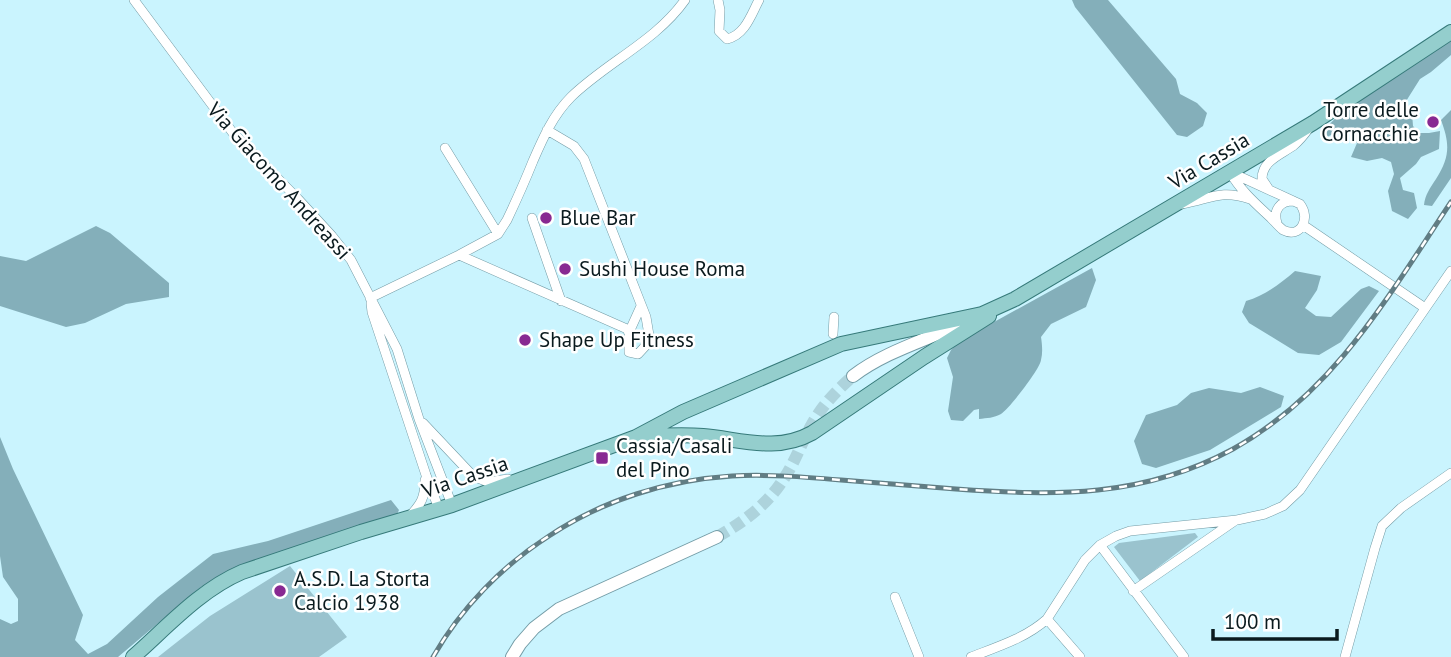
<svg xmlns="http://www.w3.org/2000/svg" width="1451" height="657" viewBox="0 0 1451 657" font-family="'PT Sans',sans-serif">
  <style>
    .green { fill: #9ac3ce }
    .forest { fill: #84afba }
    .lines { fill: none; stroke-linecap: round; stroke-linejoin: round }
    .secondary-tunnel { stroke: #add3dc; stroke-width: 12; stroke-dasharray: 12 6; stroke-linecap: butt }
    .minor-casing { stroke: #749ca6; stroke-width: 10 }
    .secondary-casing { stroke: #749ca6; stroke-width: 14 }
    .primary-casing { stroke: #367a7a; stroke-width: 16 }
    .minor { stroke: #fff; stroke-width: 9 }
    .secondary { stroke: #fff; stroke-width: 12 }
    .primary { stroke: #94cecd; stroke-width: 14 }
    .rail-casing { stroke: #617d84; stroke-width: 5 }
    .rail { stroke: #fff; stroke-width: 2.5; stroke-dasharray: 8; stroke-linecap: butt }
    .poi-dot { fill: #882992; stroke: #fff; stroke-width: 2.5 }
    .labels { text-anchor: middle; stroke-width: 5; stroke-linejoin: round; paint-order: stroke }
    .poi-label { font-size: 21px; fill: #0a1a1e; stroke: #fff; text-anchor: start }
    .street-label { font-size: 21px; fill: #0a1a1e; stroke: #fff }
  </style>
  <rect width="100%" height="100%" fill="#caf4fe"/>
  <path class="green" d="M1195 533 1198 537 1140 581 1114 547 1119 543Z
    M290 566 347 637 319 657H158L210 616Z"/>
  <path class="forest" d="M1072 0H1108L1176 79 1180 94 1197 103 1207 113 1203 126 1187 137 1177 135 1075 7Z
    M1451 36V55L1431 72 1420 79 1403 106 1412 113 1413 126 1419 133H1429L1440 131 1439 149 1421 157 1416 164 1400 178 1403 190 1414 193 1417 208 1408 219 1392 211 1388 191 1394 174 1391 162 1382 158 1367 161 1351 157 1357 143 1345 128 1327 137 1323 131C1358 94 1407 62 1451 36Z
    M1451 110V178L1432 206 1424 205C1425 195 1430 188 1436 179 1450 157 1450 144 1441 120Z
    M96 226 110 233 169 283V297L126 304 85 323 66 327 0 306V256L26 261Z
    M1092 268 1096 280 1086 307 1051 324 1041 337C1042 344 1043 352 1041 360 1040 369 1009 409 1001 414 994 418 987 418 979 419V409L974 410 963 421 951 420 948 411 953 377 947 358 951 350 958 342Z
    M1295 271 1321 276 1317 290 1305 308 1316 316 1331 317 1361 289 1369 286 1379 291 1341 342 1319 355 1298 353 1249 323 1242 312 1246 301C1265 295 1280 284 1295 271Z
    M1260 387 1284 396 1281 407 1210 450 1156 468 1142 464 1134 441 1146 415 1177 405 1191 393 1209 388 1241 393Z
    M0 437 13 469 83 615 75 640 88 654 107 644 158 597 213 554 268 541 391 500 399 510 394 521 223 577 201 587 118 657H0V619L11 624 18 621V599L3 577 0 556Z"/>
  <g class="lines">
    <path class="secondary-tunnel" d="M717 537C742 523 767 505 783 480 794 464 801 444 811 426 821 407 836 391 853 376"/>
    <g class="minor-casing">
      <path id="minor" d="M134 0 233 133 298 199 332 236 351 260 397 349 419 419 452 505
        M718 0 720 10 719 31 727 39C745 35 751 15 759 0
        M547 130 574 146 584 159 646 317 650 341 638 354 629 352V333L627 329
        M445 148 498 234
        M1230 172 1300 204C1311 218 1301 239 1283 230 1279 227 1275 222 1271 218 1256 204 1240 190 1230 172Z
        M1268 188 1262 179C1262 161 1280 155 1293 146 1299 141 1304 135 1309 128
        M1182 204C1211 199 1220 189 1250 199
        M532 218 561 301
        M1277 223C1273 210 1280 201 1293 201
        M1303 225 1425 308
        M459 255 627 329
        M370 298 459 255 498 234 507 220C516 201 525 181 533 161 543 138 553 115 571 97 607 62 656 41 685 0
        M371 303 372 312 426 475 439 509
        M627 329 631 328 641 306
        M833 334 834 317
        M423 423 473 476 488 482 508 479
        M409 517C421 504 425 498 425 480
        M1100 545 1184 657
        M1133 591 1236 520
        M895 597 919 657
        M1047 619 1080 657
        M971 657C997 647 1026 638 1047 619L1085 560 1100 545 1116 536 1130 531 1237 520 1265 514 1283 506 1300 490 1451 271
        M1345 657 1375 548 1382 526 1401 508 1451 473"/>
    </g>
    <g class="secondary-casing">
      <path id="secondary" d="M853 376C887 350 931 339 969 320
        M512 657 520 644 534 628 559 609 717 537"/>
    </g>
    <g class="primary-casing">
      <path id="primary" d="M641 436C662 436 682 434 703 436 740 439 776 453 812 433L924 357 989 316
        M133 657C167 627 200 590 242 572L361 532 452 505 636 437 683 412 841 344 982 314 1015 299 1313 123 1451 32"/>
    </g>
    <use href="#minor" class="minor"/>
    <use href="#secondary" class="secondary"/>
    <use href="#primary" class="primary"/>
    <g class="rail-casing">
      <path id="rail" d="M433 657C461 608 502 566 549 536 603 500 667 480 732 476 768 474 805 477 841 480 879 483 917 486 956 489 1055 496 1143 498 1233 449 1334 393 1389 295 1451 202"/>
    </g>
    <use href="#rail" class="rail"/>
  </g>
  <g class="poi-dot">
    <circle cx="1433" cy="122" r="7"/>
    <circle cx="546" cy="218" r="7"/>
    <circle cx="565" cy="269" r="7"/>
    <circle cx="525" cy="340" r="7"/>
    <rect x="595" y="451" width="14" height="14" rx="3.5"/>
    <circle cx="280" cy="591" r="7"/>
  </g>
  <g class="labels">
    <g class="poi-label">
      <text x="1419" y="117" text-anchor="end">Torre delle<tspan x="1419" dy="24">Cornacchie</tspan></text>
      <text x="560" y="225">Blue Bar</text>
      <text x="579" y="276">Sushi House Roma</text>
      <text x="539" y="347">Shape Up Fitness</text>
      <text x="616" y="453">Cassia/Casali<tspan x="616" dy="24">del Pino</tspan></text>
      <text x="294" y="586">A.S.D. La Storta<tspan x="294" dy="24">Calcio 1938</tspan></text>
    </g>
    <g class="street-label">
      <text transform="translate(1209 161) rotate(-31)" y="7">Via Cassia</text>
      <text transform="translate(279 181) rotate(48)" y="7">Via Giacomo Andreassi</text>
      <text transform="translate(465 477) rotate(-19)" y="7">Via Cassia</text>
    </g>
  </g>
  <path d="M1213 629v10h124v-10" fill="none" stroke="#0a1a1e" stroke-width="3.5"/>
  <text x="1224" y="629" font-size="21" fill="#0a1a1e" stroke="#ffffff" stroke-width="5" paint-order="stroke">100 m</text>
</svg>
